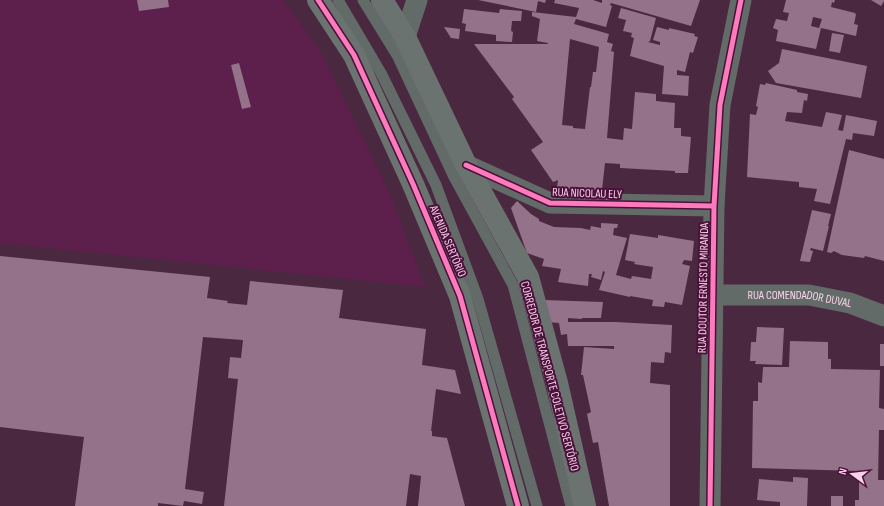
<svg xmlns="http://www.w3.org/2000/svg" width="884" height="506" viewBox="0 0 884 506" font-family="'Sofia Sans Condensed',sans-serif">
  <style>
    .built { fill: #5d1f4b }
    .building { fill: #94738a; fill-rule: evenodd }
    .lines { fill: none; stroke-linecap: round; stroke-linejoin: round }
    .service { stroke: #636b68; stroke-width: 11 }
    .minor { stroke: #636b68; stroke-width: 21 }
    .primary { stroke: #6b7371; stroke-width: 22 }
    .cycleway-casing { stroke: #4b113b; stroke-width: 8 }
    .cycleway { stroke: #fd7abc; stroke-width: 5 }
    .labels { text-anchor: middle; stroke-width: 4; stroke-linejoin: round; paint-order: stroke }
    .street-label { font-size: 12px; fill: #f8d3ea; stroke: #4b113b }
  </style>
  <rect width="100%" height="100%" fill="#4a2940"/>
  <path class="built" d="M0 0H283L321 52 391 196 425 287 0 243Z"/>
  <path class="building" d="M137 0H168L169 7 139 11Z
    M478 0H546L545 3 538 1 536 12Z
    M555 0H593L602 3V0H700L691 26 611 3 610 5 612 6 606 27 576 19 574 24 609 34 607 42 613 44 611 51 614 52 607 138 623 140 624 128 632 129 635 92 656 94V101L675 103 674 128H681V136L691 137 688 173H675V171L620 168V164L605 163 602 190 557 188 558 180 553 182 531 150 543 142 512 99 514 97 474 44H548V43L537 41 540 19 532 16V12L576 17 579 8 554 3ZM570 39 599 47 596 72H593L591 87H590L585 129 573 128V126L562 125Z
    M786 0H835L834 3 832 2 831 7 855 13 856 15 854 24 858 25 856 36 821 28 816 49 776 41 778 30 773 28 776 19 787 21 789 13 783 12ZM813 17 822 19 819 28 811 26Z
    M871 0H884V1L881 6Z
    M621 8 656 18 650 41 648 42 660 45V42L653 40 657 27 669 30V28L695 34 694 36 698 37 693 53 690 52 685 72 677 70V75L689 76 688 96 662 94 664 66 630 56 634 38 631 37 632 33 623 31 626 20 618 18Z
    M464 9 499 13 500 9 522 11 521 21H512L511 31 513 32 512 42 496 41V35L465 31 466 24 462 23Z
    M444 27 460 29 459 39 451 38Z
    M832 33 844 35 840 53 829 51Z
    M782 49 867 66 861 98 776 83 768 71 779 63Z
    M239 63 251 107 242 109 231 65Z
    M766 83 797 90V92L808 94 807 101 804 100 802 113 787 112 785 121 822 127 826 112 842 115 838 130 843 131 846 115 877 121 874 136 853 133 852 140 846 139 830 204 814 201 817 189 799 187V182L747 177 750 114 756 115 758 107 756 106 760 84 765 85Z
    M849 150 884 159V261L865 256 864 258 842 255 834 251 831 253 827 252Z
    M517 201 531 214 539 219V221L554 227 581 228 590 230 591 226 601 228V223L618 224 617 228H614L613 235 627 238 616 275 631 279 632 276 651 279 653 267 634 264 635 262 625 260 630 234 658 238V235L694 241 692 261 684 260 682 264 690 266 682 305 665 302 664 307 652 306 653 300 630 296V297L599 290 605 272 603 271 601 280 591 277 592 274H589L588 286 558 282 561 269 542 266 544 259 527 253 511 208Z
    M812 210 831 214 828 226H829L823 251 811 248 810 250 813 251 810 262 800 261Z
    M0 256 210 277 207 298 228 301 227 303 247 305 250 281 343 290 339 318 426 329 422 365 455 370 461 394 436 389 431 431H432V436L447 438 465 506H418L421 476 410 474 406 506H224L238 379 228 378 230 357 241 358 243 340 203 337 185 489 204 492 202 504 184 501 183 506 158 503V506H75L84 437 0 427Z
    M544 300 603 302 601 318H582V319L568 318V322H615L672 325 671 353 665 352 664 363 651 362 650 383 670 385V506H609L598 442 593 443 587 414 591 412 583 375H581L584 347 614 349V346H568L567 334 561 335 559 323 548 322Z
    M757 327 784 328 782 365 755 364 756 361H750L751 342H756Z
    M790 341 828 342V359H831V369L880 370 879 408 884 409V430H879L878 480H884V506H855V500H859V471L752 468 753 401H758V382L762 383 763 367H789Z
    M880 344H884V366H880Z
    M793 477 808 478 807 506H780V502L757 500 759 479 793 482Z
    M831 496H843V506H831Z"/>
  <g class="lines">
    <path class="service" d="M338 0 381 73 436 185 478 299 537 506
      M363 0 397 55 453 175 513 285 571 506"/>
    <g class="minor">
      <path d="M405 37 417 0"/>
      <path d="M466 165 550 203 714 206"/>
      <path id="s1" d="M713 295H809L850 303 884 316"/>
      <path d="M710 506 714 206 720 105 741 0"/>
    </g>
    <path class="primary" d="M318 0 354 55 413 184 460 296 518 506
      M382 0 405 37 466 165 528 277 557 383 585 506"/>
    <g class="cycleway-casing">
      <path id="cycleway" d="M318 0 354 55 413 184 460 296 518 506
        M466 165 550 203 714 206
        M710 506 714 206 720 105 741 0"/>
    </g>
    <use href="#cycleway" class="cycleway"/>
  </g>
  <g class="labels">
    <g class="street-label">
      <text transform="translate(587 193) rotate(2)" y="4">RUA NICOLAU ELY</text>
      <text transform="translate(448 241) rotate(67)" y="4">AVENIDA SERTÓRIO</text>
      <text transform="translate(703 288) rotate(-89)" y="4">RUA DOUTOR ERNESTO MIRANDA</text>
      <text dy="4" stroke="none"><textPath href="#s1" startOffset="87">RUA COMENDADOR DUVAL</textPath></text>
      <text transform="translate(550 376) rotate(75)" y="4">CORREDOR DE TRANSPORTE COLETIVO SERTÓRIO</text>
    </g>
  </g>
  <g transform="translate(852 474) rotate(285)" stroke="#4b113b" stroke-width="3" paint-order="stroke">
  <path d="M0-3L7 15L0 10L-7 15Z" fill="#f8d3ea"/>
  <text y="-6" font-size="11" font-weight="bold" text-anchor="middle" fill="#f8d3ea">N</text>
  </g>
</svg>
